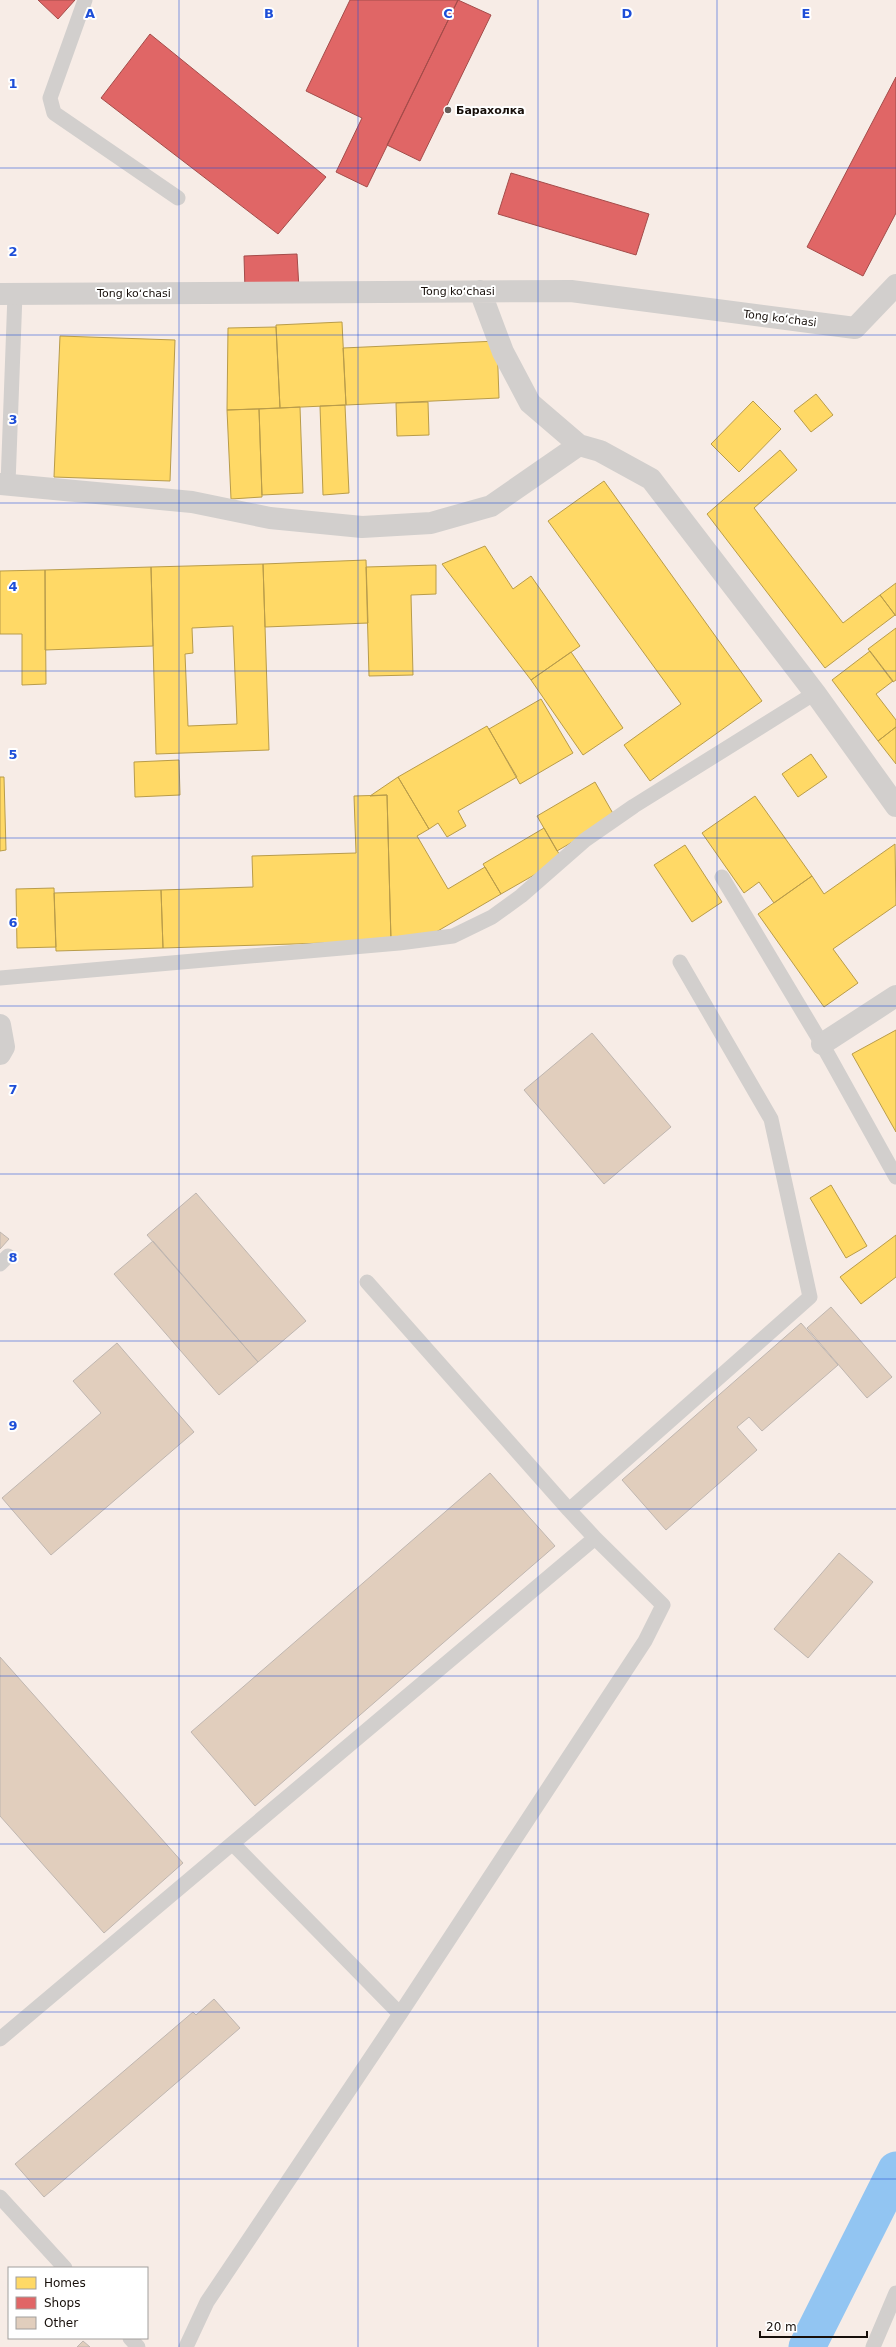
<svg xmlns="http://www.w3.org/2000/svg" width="896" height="2347" viewBox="0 0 896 2347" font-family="'DejaVu Sans',sans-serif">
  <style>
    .homes { fill: #ffd966; stroke: #b99c4a; fill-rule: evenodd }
    .shops { fill: #e06666; stroke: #a44c4a }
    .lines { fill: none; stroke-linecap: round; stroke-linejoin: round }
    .canal { stroke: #92c5f2; stroke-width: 37 }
    .building { fill: #e1cebd; stroke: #bfb6b0 }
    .lane { stroke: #d2cfcd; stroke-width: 15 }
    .street { stroke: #d2cfcd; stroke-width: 22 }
    .grid { fill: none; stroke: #1d4ed8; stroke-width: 1; stroke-opacity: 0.55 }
    .poi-dot { fill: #655c57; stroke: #fff; stroke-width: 1.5 }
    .labels { text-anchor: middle; stroke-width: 4; stroke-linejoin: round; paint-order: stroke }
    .poi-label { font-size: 11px; font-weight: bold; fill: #170f0a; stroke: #fff; text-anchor: start }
    .street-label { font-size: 11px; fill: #170f0a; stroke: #fff }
    .grid-label { font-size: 13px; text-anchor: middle; font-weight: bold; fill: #1d4ed8; stroke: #fff; stroke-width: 4; stroke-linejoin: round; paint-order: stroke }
  </style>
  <rect width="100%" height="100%" fill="#f7ece6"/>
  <path class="homes" d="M342 322 346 405 280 408 276 325Z
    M276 327 280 408 227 410 228 328Z
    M60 336 175 340 170 481 54 477Z
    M497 341 499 398 346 405 343 348Z
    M816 394 833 415 811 432 794 411Z
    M753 401 781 429 739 472 711 444Z
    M428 402 429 435 397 436 396 403Z
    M345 405 349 493 323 495 320 406Z
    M300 407 303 493 262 495 259 409Z
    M259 409 262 497 231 499 227 410Z
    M780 450 797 470 754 508 843 623 880 595 895 615 825 668 707 514Z
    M604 481 762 701 650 781 624 745 681 704 548 521Z
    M485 546 513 589 531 576 580 646 531 680 442 564Z
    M366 560 368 623 265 627 263 564Z
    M263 564 269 750 156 754 151 567ZM233 626 237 724 188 726 185 654 193 653 192 628Z
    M436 565V594L411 595 413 675 369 676 366 567Z
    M151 567 153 646 45 650V570Z
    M45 570 46 684 22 685V634H0V571Z
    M896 583V616L880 595Z
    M896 628V680L893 682 868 649Z
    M870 651 893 681 876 694 896 720V727L878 741 832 680Z
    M571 652 623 728 583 755 531 680Z
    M541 699 573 753 520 784 489 729Z
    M487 726 517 777 458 811 466 826 447 837 438 823 429 829 398 777Z
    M896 727V764L878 741Z
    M811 754 827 777 798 797 782 774Z
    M179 760 180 795 135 797 134 762Z
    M0 777H4L6 850 0 851Z
    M398 777 429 829 417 836 448 889 485 867 501 894 436 932 391 941 387 795 370 796Z
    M595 782 615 817 557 851 537 816Z
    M387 795 391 941 163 948 161 890 253 887 252 856 356 853 354 796Z
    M755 796 812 876 774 903 759 882 744 893 702 833Z
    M544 828 562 859 501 894 483 864Z
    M895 844 896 905 833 949 858 983 824 1007 758 914 812 876 824 894Z
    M685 845 722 902 692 922 654 865Z
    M54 888 56 947 17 948 16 889Z
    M161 890 163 948 56 951 54 893Z
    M896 1030V1132L852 1054Z
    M831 1185 867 1246 846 1258 810 1198Z
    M896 1235V1277L861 1304 840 1277Z"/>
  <path class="shops" d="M38 0H75L58 19Z
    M350 0H458L367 187 336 172 362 118 306 91Z
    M458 0 491 15 420 161 387 145Z
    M150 34 326 177 278 234 101 98Z
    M896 77V213L863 276 807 247Z
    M511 173 649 214 636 255 498 214Z
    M297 254 299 289 245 290 244 256Z"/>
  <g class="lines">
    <path class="canal" d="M807 2347 896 2170"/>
  </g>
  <path class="building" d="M592 1033 671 1127 604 1184 524 1090Z
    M196 1193 306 1321 258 1362 147 1235Z
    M0 1232 9 1239 0 1249Z
    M153 1241 258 1362 219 1395 114 1274Z
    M831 1307 892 1377 867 1398 807 1328Z
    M801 1323 838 1365 762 1431 749 1417 737 1427 757 1450 666 1530 622 1480Z
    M117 1343 194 1432 51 1555 2 1498 101 1413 73 1381Z
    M490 1473 555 1546 255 1806 191 1732Z
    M839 1553 873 1582 808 1658 774 1629Z
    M0 1657 183 1863 104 1933 0 1816Z
    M214 1999 240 2028 44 2197 15 2164 193 2012 196 2015Z
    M83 2341 90 2347H77Z"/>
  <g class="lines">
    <path class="lane" d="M85 0 50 98 54 113 178 198
      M8 484 15 294
      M722 877 822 1044 896 1177
      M0 978 399 943 453 936 492 917 521 896 585 840 634 806 815 693
      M0 1264 8 1256
      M367 1282 569 1510
      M233 1844 400 2014
      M0 2039 595 1538 569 1510 810 1297 771 1119 680 962
      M0 2197 65 2268
      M130 2338 138 2347
      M186 2347 207 2302 400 2014 645 1641 663 1605 595 1538
      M873 2347 896 2293"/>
    <path class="street" d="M480 291 503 352 530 403 579 445
      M0 294 571 291 855 328 896 285
      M0 484 192 502 270 518 362 527 431 523 491 506 579 445 600 451 651 479 815 693 896 806
      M0 1025 4 1047 0 1054
      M822 1044 896 996"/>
  </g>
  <path class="grid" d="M179 0V2347M358 0V2347M538 0V2347M717 0V2347M0 168H896M0 335H896M0 503H896M0 671H896M0 838H896M0 1006H896M0 1174H896M0 1341H896M0 1509H896M0 1676H896M0 1844H896M0 2012H896M0 2179H896"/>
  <circle class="poi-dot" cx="448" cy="110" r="4"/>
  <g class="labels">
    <g class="poi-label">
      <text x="456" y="114">Барахолка</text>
    </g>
    <g class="street-label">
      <text x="458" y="295">Tong koʻchasi</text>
      <text x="134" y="297">Tong koʻchasi</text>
      <text transform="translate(780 318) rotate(7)" y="4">Tong koʻchasi</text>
    </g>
  </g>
  <g class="grid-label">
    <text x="90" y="18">A</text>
    <text x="269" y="18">B</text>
    <text x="448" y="18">C</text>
    <text x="627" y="18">D</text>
    <text x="806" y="18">E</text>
    <text x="13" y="88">1</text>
    <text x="13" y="256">2</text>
    <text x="13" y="424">3</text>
    <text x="13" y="591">4</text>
    <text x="13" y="759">5</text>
    <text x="13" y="927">6</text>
    <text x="13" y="1094">7</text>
    <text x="13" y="1262">8</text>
    <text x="13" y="1430">9</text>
  </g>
  <rect x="8" y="2267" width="140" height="72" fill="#ffffff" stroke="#a29f9d"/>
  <rect x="16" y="2277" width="20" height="12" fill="#ffd966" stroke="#a29f9d"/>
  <text x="44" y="2287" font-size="12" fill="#170f0a">Homes</text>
  <rect x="16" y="2297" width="20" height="12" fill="#e06666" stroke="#a29f9d"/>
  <text x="44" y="2307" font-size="12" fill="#170f0a">Shops</text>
  <rect x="16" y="2317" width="20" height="12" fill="#e1cebd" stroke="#a29f9d"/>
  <text x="44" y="2327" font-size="12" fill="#170f0a">Other</text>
  <path d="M760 2331v6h107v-6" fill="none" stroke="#170f0a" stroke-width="2"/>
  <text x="766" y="2331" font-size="12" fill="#170f0a" stroke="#ffffff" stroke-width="3" paint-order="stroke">20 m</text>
</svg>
